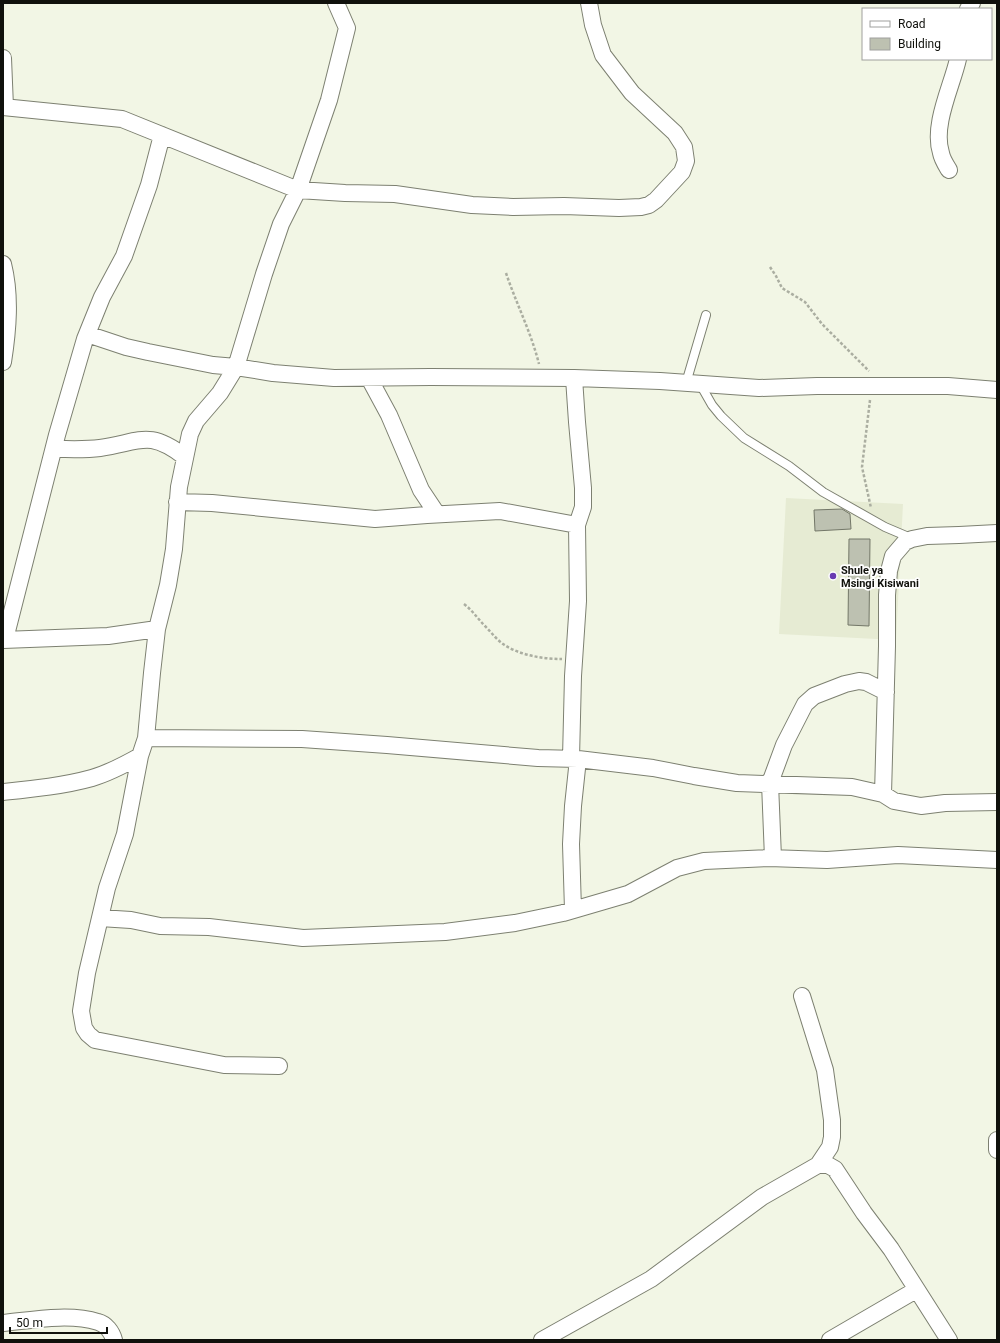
<svg xmlns="http://www.w3.org/2000/svg" width="1000" height="1343" viewBox="0 0 1000 1343" font-family="Roboto,sans-serif">
  <style>
    .built { fill: #e6ebd3 }
    .building { fill: #bdc1b1; stroke: #737768 }
    .lines { fill: none; stroke-linecap: round; stroke-linejoin: round }
    .lane-casing { stroke: #7d8071; stroke-width: 10 }
    .street-casing { stroke: #7d8071; stroke-width: 18 }
    .path { stroke: #abaea1; stroke-width: 2.5; stroke-dasharray: 3 2; stroke-linecap: butt }
    .lane { stroke: #fff; stroke-width: 8 }
    .street { stroke: #fff; stroke-width: 16 }
    .poi-dot { fill: #693bb2; stroke: #fff; stroke-width: 1.5 }
    .labels { text-anchor: middle; stroke-width: 3.5; stroke-linejoin: round; paint-order: stroke }
    .poi-label { font-size: 11px; font-weight: bold; fill: #10110c; stroke: #fff; text-anchor: start }
  </style>
  <rect width="100%" height="100%" fill="#f2f6e5"/>
  <path class="built" d="M786 498 903 504 896 640 779 634Z"/>
  <path class="building" d="M842 509 850 514 851 529 815 531 814 510Z
    M849 539H870L869 626 848 625Z"/>
  <g class="lines">
    <g class="lane-casing">
      <path id="lane" d="M686 383 706 315
        M700 384 712 405 721 416 744 438 789 466 823 492 885 527 911 538"/>
    </g>
    <g class="street-casing">
      <path id="street" d="M968 9 972 3
        M3 58 5 107
        M3 107 122 119 298 190 345 193 395 194 472 205 513 207 564 206 619 208 641 207 649 205 656 200 682 172 686 161 684 147 675 133 632 93 603 55 593 25 589 3
        M949 170C946 165 942 159 941 153 932 125 952 86 958 59
        M3 264C11 296 8 330 3 362
        M87 334 126 347 148 352 213 365 236 367 264 274 281 224 298 190 329 100 347 28 336 3
        M369 378 389 415 421 490 437 514
        M54 449C69 449 85 450 100 448 141 442 148 429 185 457
        M177 502 212 503 375 519 427 515 500 511 577 525
        M5 639 57 435 85 339 102 297 124 256 149 185 162 135
        M3 640 108 636 157 629
        M146 738 302 739 387 745 538 758 578 759 653 768 694 776 737 783 852 787 883 794 894 801 921 806 945 803 997 802
        M571 758 573 676 578 601 577 525 583 507V488L577 422 574 378
        M3 792C32 789 63 786 92 778 109 773 124 765 140 756
        M883 794 887 646V595L889 571 893 556 905 542 912 539 927 536 959 535 997 533
        M773 858 770 783 784 745 805 704 814 696 845 684 859 681 866 682 886 692
        M573 910 571 844 573 806 578 759
        M100 918 131 920 160 926 209 927 303 938 445 932 515 923 563 913 628 894 677 868 704 861 769 858 827 860 898 855 997 860
        M802 996 825 1070 832 1120V1137L830 1147 818 1165
        M279 1066 224 1065 95 1040 88 1034 84 1028 81 1011 87 973 107 888 125 834 140 756 146 738 152 673 157 629 168 585 174 549 179 487 190 434 196 421 220 393 236 367 273 373 334 378 431 377 574 378 660 381 759 388 817 386H948L997 390
        M997 1140V1150
        M3 1323C32 1320 70 1313 98 1322 106 1324 112 1332 114 1340
        M542 1340 651 1279 762 1197 818 1165H828L835 1169 864 1213 891 1249 949 1340
        M830 1340 916 1290"/>
    </g>
    <path class="path" d="M770 267 776 276 782 288 805 302 822 324 869 371
      M506 273C516 303 531 332 539 364
      M870 400 862 467 871 508
      M464 604C473 611 478 619 485 626 491 632 496 639 503 644 519 655 542 659 562 659"/>
    <use href="#lane" class="lane"/>
    <use href="#street" class="street"/>
  </g>
  <circle class="poi-dot" cx="833" cy="576" r="4"/>
  <g class="labels">
    <g class="poi-label">
      <text x="841" y="574">Shule ya<tspan x="841" dy="13">Msingi Kisiwani</tspan></text>
    </g>
  </g>
  <rect width="1000" height="1343" fill="none" stroke="#10110c" stroke-width="8"/>
  <rect x="862" y="8" width="130" height="52" fill="#ffffff" stroke="#9fa09e"/>
  <rect x="870" y="21" width="20" height="6" fill="#ffffff" stroke="#9fa09e"/>
  <text x="898" y="28" font-size="12" fill="#10110c">Road</text>
  <rect x="870" y="38" width="20" height="12" fill="#bdc1b1" stroke="#9fa09e"/>
  <text x="898" y="48" font-size="12" fill="#10110c">Building</text>
  <path d="M10 1327v6h97v-6" fill="none" stroke="#10110c" stroke-width="2"/>
  <text x="16" y="1327" font-size="12" fill="#10110c" stroke="#ffffff" stroke-width="3" paint-order="stroke">50 m</text>
</svg>
